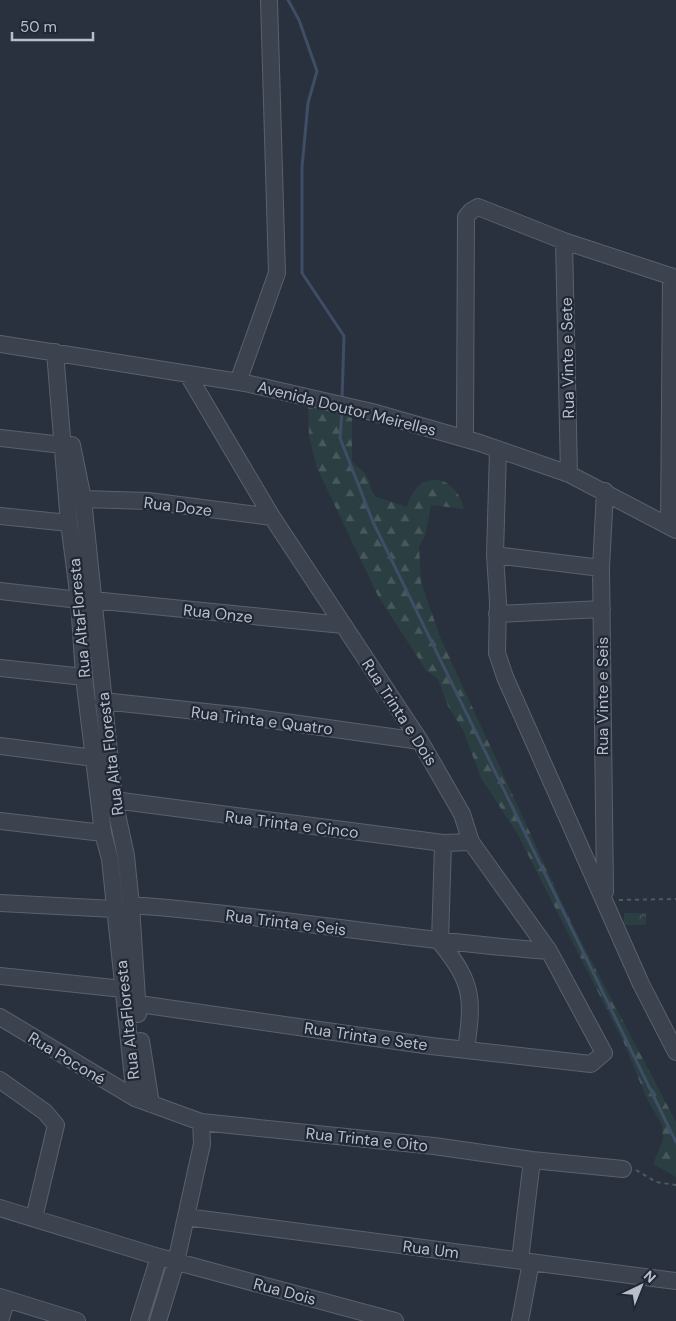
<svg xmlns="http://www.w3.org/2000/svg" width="676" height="1321" viewBox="0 0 676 1321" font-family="'DM Sans',sans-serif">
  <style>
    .forest { fill: url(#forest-firs) }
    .park { fill: url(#park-crowns) }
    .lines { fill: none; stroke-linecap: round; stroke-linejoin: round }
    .stream { stroke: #404d67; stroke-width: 3 }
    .minor-casing { stroke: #5a616d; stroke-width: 18 }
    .path { stroke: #4b5b5f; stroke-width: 2; stroke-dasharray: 4 4; stroke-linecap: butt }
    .minor { stroke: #3c434f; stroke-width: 16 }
    .labels { text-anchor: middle; stroke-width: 4.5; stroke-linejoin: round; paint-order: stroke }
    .street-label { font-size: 16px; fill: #b9beca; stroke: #212835 }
  </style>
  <defs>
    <pattern id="forest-firs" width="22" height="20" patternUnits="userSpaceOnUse" patternTransform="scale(1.25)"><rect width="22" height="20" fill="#2b3e41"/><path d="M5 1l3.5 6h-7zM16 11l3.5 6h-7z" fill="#48585b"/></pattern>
    <pattern id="park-crowns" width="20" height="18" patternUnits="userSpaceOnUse" patternTransform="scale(1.25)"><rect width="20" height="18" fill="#2b3e41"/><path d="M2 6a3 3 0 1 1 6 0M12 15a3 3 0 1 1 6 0" fill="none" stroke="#48585b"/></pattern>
  </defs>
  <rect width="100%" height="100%" fill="#29313f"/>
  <path class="forest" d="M308 407 352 417V462L366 474 374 496 407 507C417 469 455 472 464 509L431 505 426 533 419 547 421 582 440 637 571 922 676 1122V1177L653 1164 663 1140 662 1125 646 1097 624 1043 517 833 481 778 463 730 448 706 438 679 426 670 378 596 317 468 309 436Z"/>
  <path class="park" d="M624 913H646V925H624Z"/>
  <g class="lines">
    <path class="stream" d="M288 0 299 20 317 71 308 103 302 167V273L344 336 342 400
      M342 411 340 438 373 522 676 1142"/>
    <g class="minor-casing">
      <path id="minor" d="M564 241 569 474
        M0 344 245 383 372 412 480 443 569 474 676 530
        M55 352 69 523 79 600 84 677 103 833 110 859 135 1098
        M238 382 277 273 269 0
        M0 438 63 445
        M465 439 466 217 471 211 478 207 564 241 676 278
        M72 445 83 499 114 800 126 856 131 905 138 1014
        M498 450 495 555 601 568
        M83 499 148 501 272 517
        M0 516 69 523
        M669 526 671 276
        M495 555 498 602 497 653 505 677 641 984 676 1052
        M0 591 79 600
        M93 600 343 625
        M497 614 602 609
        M0 668 84 677
        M103 701 243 716 420 741
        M0 746 94 758
        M114 800 443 843 471 842
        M0 821 103 833
        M443 843 440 942C474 984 473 999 466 1050
        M605 892 601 568 605 491
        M0 903 114 909
        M131 905C271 915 409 941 549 951
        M0 976 123 989
        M125 1002 431 1046 591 1064 604 1053 549 951 471 842 462 814 420 741 272 517 188 375
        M0 1017 135 1098 201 1122 434 1146 532 1160 623 1169
        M141 1041 151 1104
        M0 1080 45 1112 56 1125 34 1218
        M0 1208 159 1257 395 1321
        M186 1217 676 1281
        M520 1260 532 1160
        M0 1297 77 1321
        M0 1321 7 1299
        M139 1321 159 1257
        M158 1321 176 1262 202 1144 201 1122
        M520 1321 531 1262"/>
    </g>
    <path class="path" d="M619 900 676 899
      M636 1170 656 1182 676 1185"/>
    <use href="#minor" class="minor"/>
  </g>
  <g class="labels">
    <g class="street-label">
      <text transform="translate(567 358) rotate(-91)" y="6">Rua Vinte e Sete</text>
      <text transform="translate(347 408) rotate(14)" y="6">Avenida Doutor Meirelles</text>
      <text transform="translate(178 506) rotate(7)" y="6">Rua Doze</text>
      <text transform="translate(218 613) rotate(6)" y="6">Rua Onze</text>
      <text transform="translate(79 618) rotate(-95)" y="6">Rua AltaFloresta</text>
      <text transform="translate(602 696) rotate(-90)" y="6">Rua Vinte e Seis</text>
      <text transform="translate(400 712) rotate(57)" y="6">Rua Trinta e Dois</text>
      <text transform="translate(262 720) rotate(7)" y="6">Rua Trinta e Quatro</text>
      <text transform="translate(110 754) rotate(-97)" y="6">Rua Alta Floresta</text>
      <text transform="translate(292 824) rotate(7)" y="6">Rua Trinta e Cinco</text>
      <text transform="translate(286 922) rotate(7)" y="6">Rua Trinta e Seis</text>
      <text transform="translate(127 1020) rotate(-96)" y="6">Rua AltaFloresta</text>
      <text transform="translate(366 1036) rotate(8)" y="6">Rua Trinta e Sete</text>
      <text transform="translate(67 1058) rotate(31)" y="6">Rua Poconé</text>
      <text transform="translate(367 1139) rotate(6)" y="6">Rua Trinta e Oito</text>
      <text transform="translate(431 1249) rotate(7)" y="6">Rua Um</text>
      <text transform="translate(285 1291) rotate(15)" y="6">Rua Dois</text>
    </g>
  </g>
  <g transform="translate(641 1286) rotate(43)" stroke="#212835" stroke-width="4" paint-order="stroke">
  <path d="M0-4L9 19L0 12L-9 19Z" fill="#b9beca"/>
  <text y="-8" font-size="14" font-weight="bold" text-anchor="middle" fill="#b9beca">N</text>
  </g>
  <path d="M12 32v8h81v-8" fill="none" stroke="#b9beca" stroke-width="2.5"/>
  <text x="20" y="32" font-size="15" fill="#b9beca" stroke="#212835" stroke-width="4" paint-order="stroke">50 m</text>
</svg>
